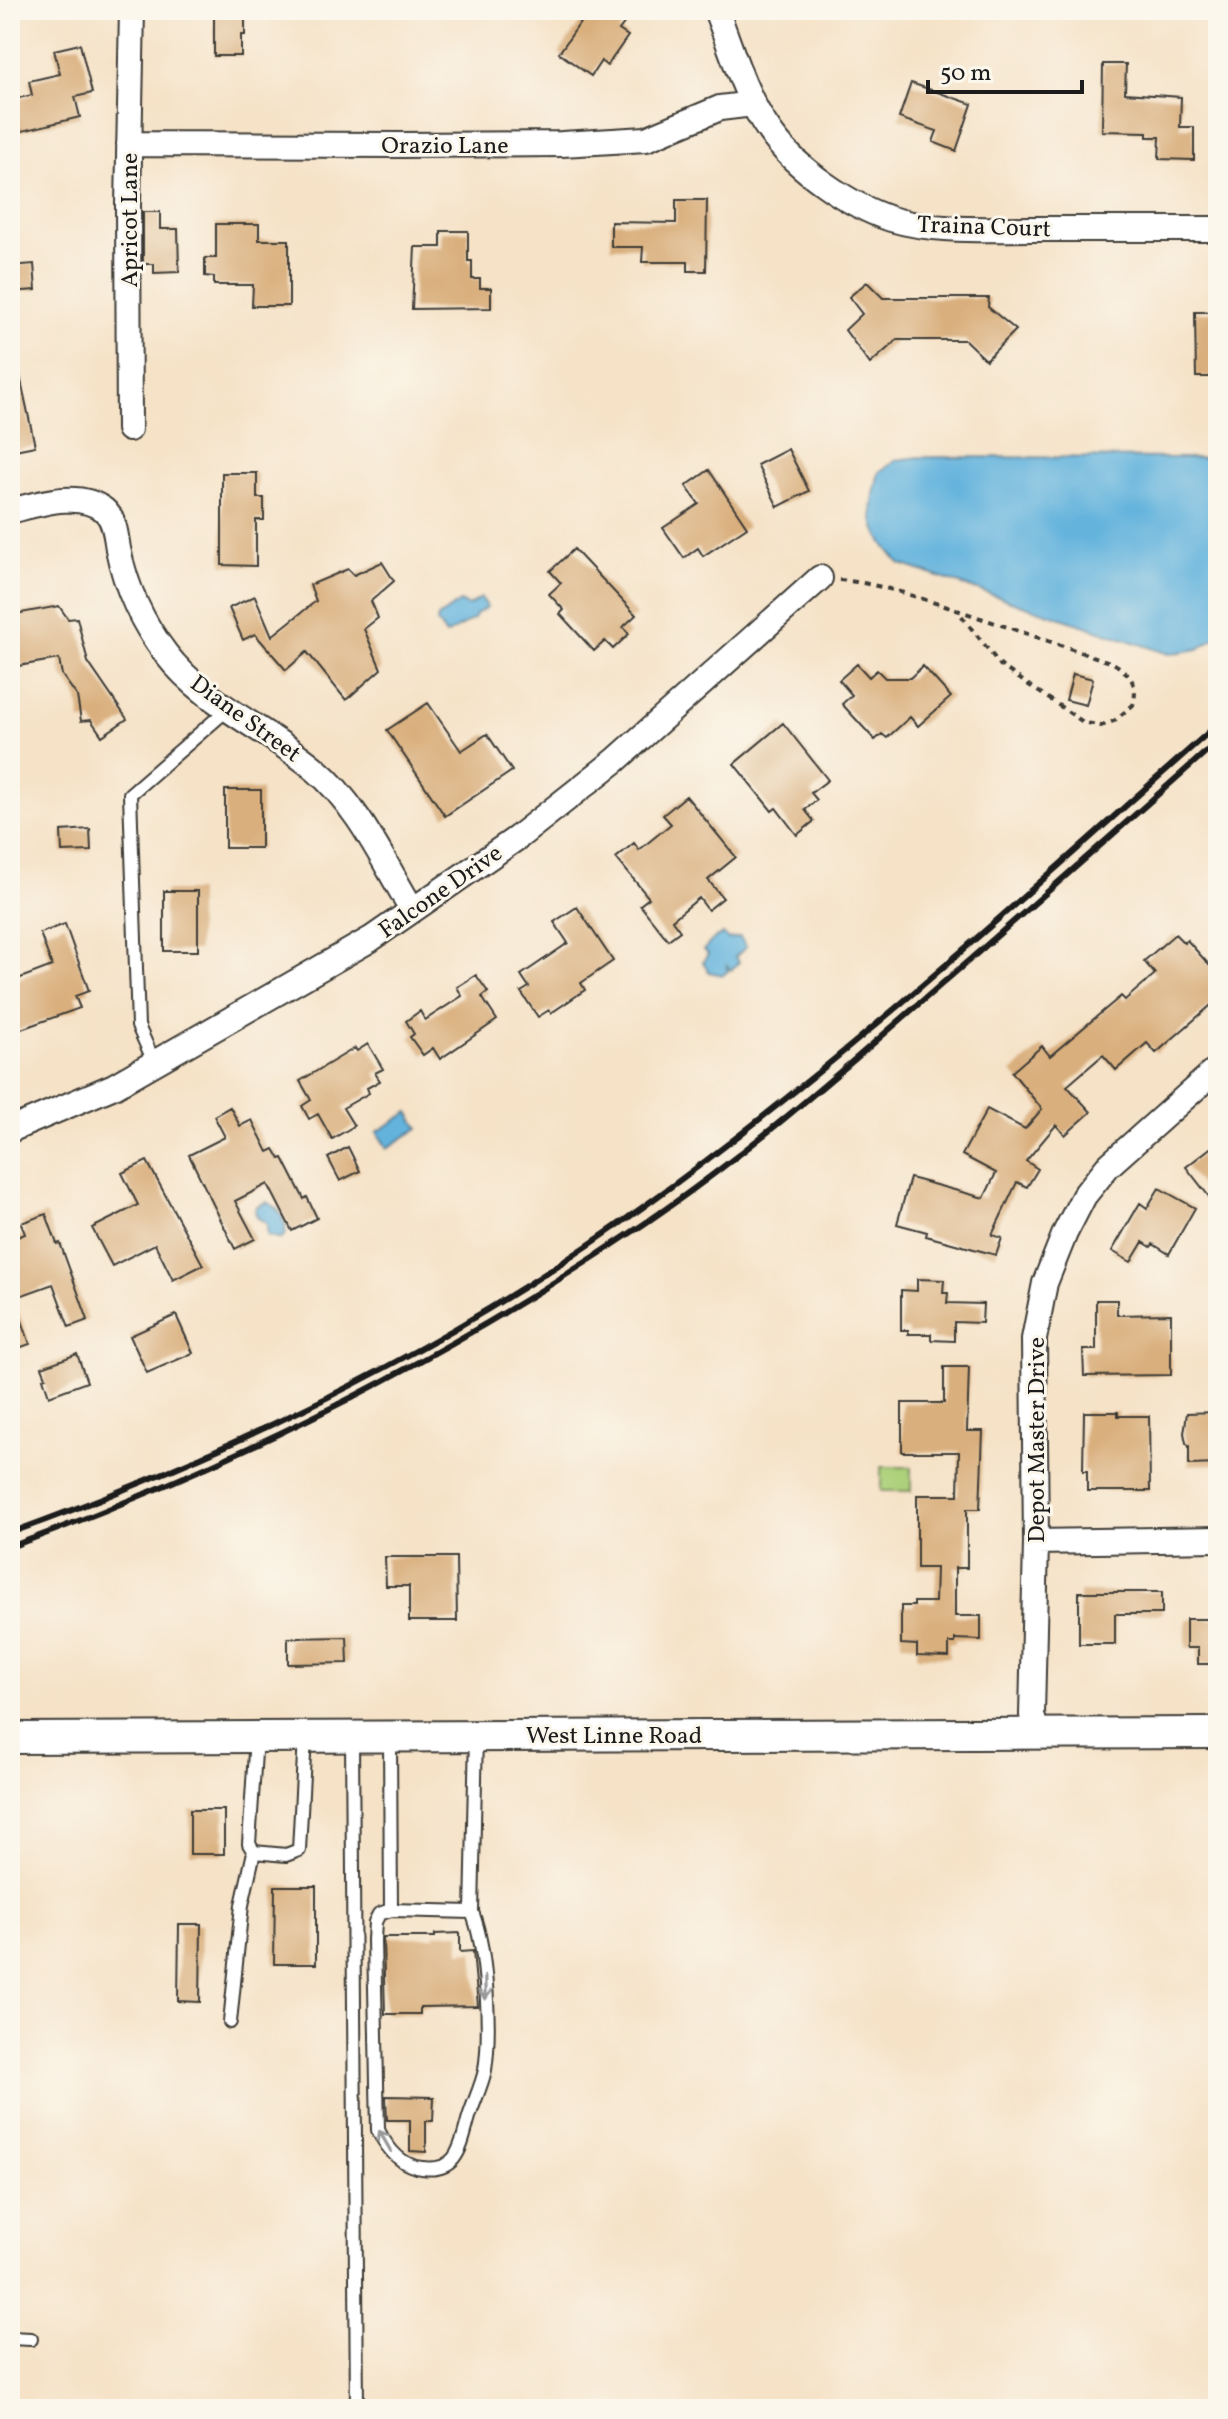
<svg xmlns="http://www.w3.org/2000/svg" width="1228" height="2419" viewBox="0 0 1228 2419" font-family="Vollkorn,serif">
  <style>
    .green { fill: #abd079; stroke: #64764a; stroke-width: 2 }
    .water { fill: #63b3dd; stroke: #40687c; stroke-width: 2 }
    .building { fill: #d9af7d }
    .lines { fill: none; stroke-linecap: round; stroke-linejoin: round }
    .service-casing { stroke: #3d3a36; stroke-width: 16 }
    .minor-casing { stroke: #3d3a36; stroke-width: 28 }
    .tertiary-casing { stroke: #3d3a36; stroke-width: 34 }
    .path { stroke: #3d3a36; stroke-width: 4; stroke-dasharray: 6 6; stroke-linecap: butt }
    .service { stroke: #fff; stroke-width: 12 }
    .minor { stroke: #fff; stroke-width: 24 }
    .tertiary { stroke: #fff; stroke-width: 30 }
    .rail { stroke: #1c1c1c; stroke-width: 6 }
    .oneway { stroke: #999 }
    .labels { text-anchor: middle; stroke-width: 6; stroke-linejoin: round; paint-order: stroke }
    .street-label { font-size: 24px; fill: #1c1c1c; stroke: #fbf7ec }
  </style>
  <rect width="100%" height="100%" fill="#fbf7ec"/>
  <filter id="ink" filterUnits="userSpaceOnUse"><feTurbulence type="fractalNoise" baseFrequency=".0125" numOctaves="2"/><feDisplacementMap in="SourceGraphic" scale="16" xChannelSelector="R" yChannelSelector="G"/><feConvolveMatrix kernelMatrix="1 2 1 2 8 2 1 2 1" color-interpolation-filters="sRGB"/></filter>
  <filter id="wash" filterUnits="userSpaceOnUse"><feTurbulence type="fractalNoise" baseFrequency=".006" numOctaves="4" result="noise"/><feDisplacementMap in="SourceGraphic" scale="32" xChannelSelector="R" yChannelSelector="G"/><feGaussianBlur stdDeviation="1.8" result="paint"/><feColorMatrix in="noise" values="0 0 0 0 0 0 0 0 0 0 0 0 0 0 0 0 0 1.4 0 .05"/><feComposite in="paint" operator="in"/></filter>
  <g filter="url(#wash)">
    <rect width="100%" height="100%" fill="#f5e2c7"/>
    <path class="green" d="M881 1467H911V1491H881Z"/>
    <path class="water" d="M919 457 1218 458V636L1198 649 1169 654 900 564C868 528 868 517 879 472L896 460Z
      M481 598 487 607 475 615V618L446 635 437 622 438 617 460 602 468 606Z
      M723 934 728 939 740 937 746 947 735 957 739 962 731 970 727 966 728 971 723 975 709 972 703 962 708 954 704 950 712 940Z
      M409 1112 419 1128 387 1148 377 1132Z
      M266 1202C280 1206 285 1221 286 1234L280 1239 267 1235V1224L257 1217 255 1211 257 1206Z"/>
    <g id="blocks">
      <path class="building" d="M214 10H245V35H241V56H214Z
        M589 10H634L619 30 628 36 607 66 601 61 591 76 559 53Z
        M80 44 92 93 75 97 80 117 10 134V100L32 95 29 81 60 74 54 50Z
        M1103 64H1126L1125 93 1181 97 1180 127H1194V160L1159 159 1160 137H1147V132L1102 131Z
        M911 83 972 104 956 151 933 142 937 131 899 118Z
        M676 200H707L706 271H688V262H642L643 247H611V222L676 223Z
        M143 212H160V229H178L179 272 154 273V264H143Z
        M216 224H259V240H289V306H252L253 285H214V277L205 276V258H216Z
        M441 231H468V261H472V279H480V288H491V308L412 309 415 247H441Z
        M34 264 36 290 10 292V266Z
        M867 282 883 298H989L988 307 1016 330 986 360 965 340H897L870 364 845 330 862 314 849 297Z
        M1195 312H1218V377H1196Z
        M17 362 35 446 10 451V363Z
        M788 449 809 491 778 507 757 465Z
        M709 470 747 527 703 556 698 548 684 558 663 528 699 504 686 486Z
        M222 473H257V498H264V520H256V566L222 565Z
        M574 549 636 615 623 627 629 634 613 649 605 641 594 651 560 614 564 610 549 594 561 583 550 571Z
        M382 562 394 581 371 601 378 618 364 629 381 669 346 700 307 652 286 670 255 634 243 640 229 608 255 596 272 636 316 601 310 585 348 569 354 575Z
        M59 606 68 619 77 618 88 662 127 719 102 736 91 720 81 721 77 696 62 675 59 659 18 666 10 615Z
        M857 664 869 677 877 670 885 678H910L923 666 951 697 918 726 910 717 887 738 882 734 875 740 842 704 852 695 839 680Z
        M1073 674 1093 679 1086 705 1066 700Z
        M428 703 461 751 487 734 512 771 445 816 387 730Z
        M783 723 828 780 811 793 817 800 805 810 814 821 797 835 776 808 772 811 734 764Z
        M225 790H261V848H225Z
        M686 796 736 857 708 880 723 898 708 910 699 898 672 920 680 931 668 940 640 905 649 898 616 858 634 843 639 850 671 824 663 815Z
        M90 829 91 851 62 852 61 831Z
        M164 891H198V951H164Z
        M577 907 613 961 581 983 585 990 551 1013 549 1010 538 1017 521 992 529 987 521 975 568 943 554 922Z
        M65 924 89 991 75 996 80 1008 10 1033V982L52 966 40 933Z
        M1175 934 1184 943 1187 940 1218 975V999L1156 1053 1147 1043 1116 1070 1103 1055 1067 1086 1091 1112 1065 1135 1056 1125 1026 1161 1038 1169 1027 1187 1017 1182 992 1235 1002 1238 996 1255 926 1236 927 1232 897 1224 910 1178 984 1198 996 1173 962 1155 987 1109 1025 1129 1042 1109 1012 1072 1042 1046 1050 1056 1121 996 1125 1000 1155 974 1144 961Z
        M476 975 488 992 482 997 497 1020 440 1059 433 1048 423 1055 410 1037 414 1034 406 1021 420 1011 425 1020 462 996 457 987Z
        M368 1044 383 1069 375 1073 380 1081 367 1088 369 1093 343 1108 354 1126 332 1139 318 1114 309 1119 302 1106 311 1100 300 1081 355 1048 357 1051Z
        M230 1107 240 1126 252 1120 268 1152 274 1149 280 1159 283 1158 304 1199 307 1197 317 1218 292 1231 268 1184 235 1201 255 1239 235 1249 189 1155 225 1137 214 1116Z
        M1218 1142V1208L1186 1167Z
        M348 1147 360 1171 340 1181 328 1158Z
        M147 1161 203 1265 173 1280 155 1244 112 1266 92 1228 138 1205 122 1173Z
        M1159 1188 1195 1208 1169 1254 1153 1244 1151 1247 1143 1242 1131 1262 1112 1251 1140 1203 1147 1208Z
        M46 1214 57 1244 60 1243 88 1320 69 1327 53 1284 14 1298 30 1344 10 1351V1240L25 1234 21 1223Z
        M917 1279 944 1280 943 1293H948L947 1303 983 1304 982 1323 954 1322V1341L931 1340V1334H908V1330H901V1290L917 1291Z
        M1096 1300H1117V1315L1171 1314V1375L1084 1376 1083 1350H1096Z
        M176 1315 193 1353 147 1373 130 1336Z
        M77 1354 87 1382 49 1396 43 1378 46 1377 42 1367Z
        M944 1367H969L967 1431H983L980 1509H967V1568H955V1616H981V1640L955 1639V1643H949V1657L917 1656V1645L901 1644V1606H914V1602H935L936 1568H917V1495H958L959 1452H902V1403H944Z
        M1084 1412H1118V1416H1149L1150 1491H1087V1471H1083Z
        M1218 1412V1464L1189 1465V1446L1186 1443 1184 1433 1187 1413Z
        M385 1557H456L457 1621H409V1586H386Z
        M1079 1592H1162V1614H1115V1644H1079Z
        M1186 1619H1218V1664H1198V1648H1186Z
        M347 1637 348 1663 288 1664V1638Z
        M190 1810H224V1854H190Z
        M275 1886H316V1964H274Z
        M179 1924H201L200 2002 178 2001Z
        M460 1933V1952L473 1951 478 2006 420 2007V2014H385L383 1937H435V1934Z
        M386 2096 434 2097 433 2121H426V2152L410 2151V2120H387Z"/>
    </g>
  </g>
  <g filter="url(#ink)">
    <use href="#blocks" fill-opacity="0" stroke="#3d3a36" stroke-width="2"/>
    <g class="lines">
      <g class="service-casing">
        <path id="service" d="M155 1064 138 1026 130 794 229 708
          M390 1736 391 1910 472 1912 476 1735
          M256 1737 249 1844 254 1852 286 1855 299 1850 305 1736
          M352 1739 357 2409
          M391 1910 379 1914 375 1922 374 1940 378 2130C387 2148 400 2166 422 2168 459 2173 461 2144 469 2117 474 2101 482 2085 485 2070 491 2030 487 1949 472 1912
          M230 2022 242 1905 254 1852
          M10 2338 31 2339"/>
      </g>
      <g class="minor-casing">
        <path id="minor" d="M716 10C732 50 744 96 770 132 795 168 850 206 891 219 934 232 985 229 1030 229 1093 229 1155 229 1218 229
          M129 144 400 145 562 144 646 139 720 108 753 104
          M129 429 128 205 132 10
          M10 511C38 504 79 490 104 510 115 519 116 537 118 549 126 588 142 623 166 654 204 704 268 729 315 769 358 805 384 863 412 909
          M10 1130 114 1086 371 939 517 838 616 760 820 578
          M1036 1542 1218 1539
          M1037 1734 1032 1715 1036 1542 1034 1339 1045 1283 1065 1233 1084 1196 1108 1166 1218 1068"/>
      </g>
      <g class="tertiary-casing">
        <path id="tertiary" d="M10 1738 1218 1733"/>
      </g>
      <path class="path" d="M839 580C879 583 919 598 957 610L1113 663C1130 673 1139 685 1133 705L1114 721 1101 726 1083 722 1001 666 957 610"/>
      <use href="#service" class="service"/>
      <use href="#minor" class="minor"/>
      <use href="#tertiary" class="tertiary"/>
      <path class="rail" d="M10 1533C232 1453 451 1346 643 1207 847 1061 1031 889 1218 724
        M10 1547C234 1465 446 1358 644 1224 740 1159 827 1084 914 1008 1016 920 1117 831 1218 741"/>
    </g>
    <defs><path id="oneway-shaft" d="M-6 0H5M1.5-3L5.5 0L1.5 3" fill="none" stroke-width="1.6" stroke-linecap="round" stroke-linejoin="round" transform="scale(2)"/></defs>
    <g class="oneway">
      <use href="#oneway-shaft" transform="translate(485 1988) rotate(89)"/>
      <use href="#oneway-shaft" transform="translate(385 2141) rotate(-120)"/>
    </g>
  </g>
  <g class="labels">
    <g class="street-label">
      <text x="445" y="153">Orazio Lane</text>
      <text transform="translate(129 220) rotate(-90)" y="8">Apricot Lane</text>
      <text transform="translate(984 226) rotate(2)" y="8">Traina Court</text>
      <text transform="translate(246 718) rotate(36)" y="8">Diane Street</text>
      <text transform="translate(440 891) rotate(-35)" y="8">Falcone Drive</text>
      <text transform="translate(1036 1440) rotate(-90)" y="8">Depot Master Drive</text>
      <text x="614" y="1743">West Linne Road</text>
    </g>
  </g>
  <rect width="1228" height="2419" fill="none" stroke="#fbf7ec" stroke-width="40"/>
  <path d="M928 80v12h154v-12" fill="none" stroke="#1c1c1c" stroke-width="4"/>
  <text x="940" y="80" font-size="24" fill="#1c1c1c" stroke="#fbf7ec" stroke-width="6" paint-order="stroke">50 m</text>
</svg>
